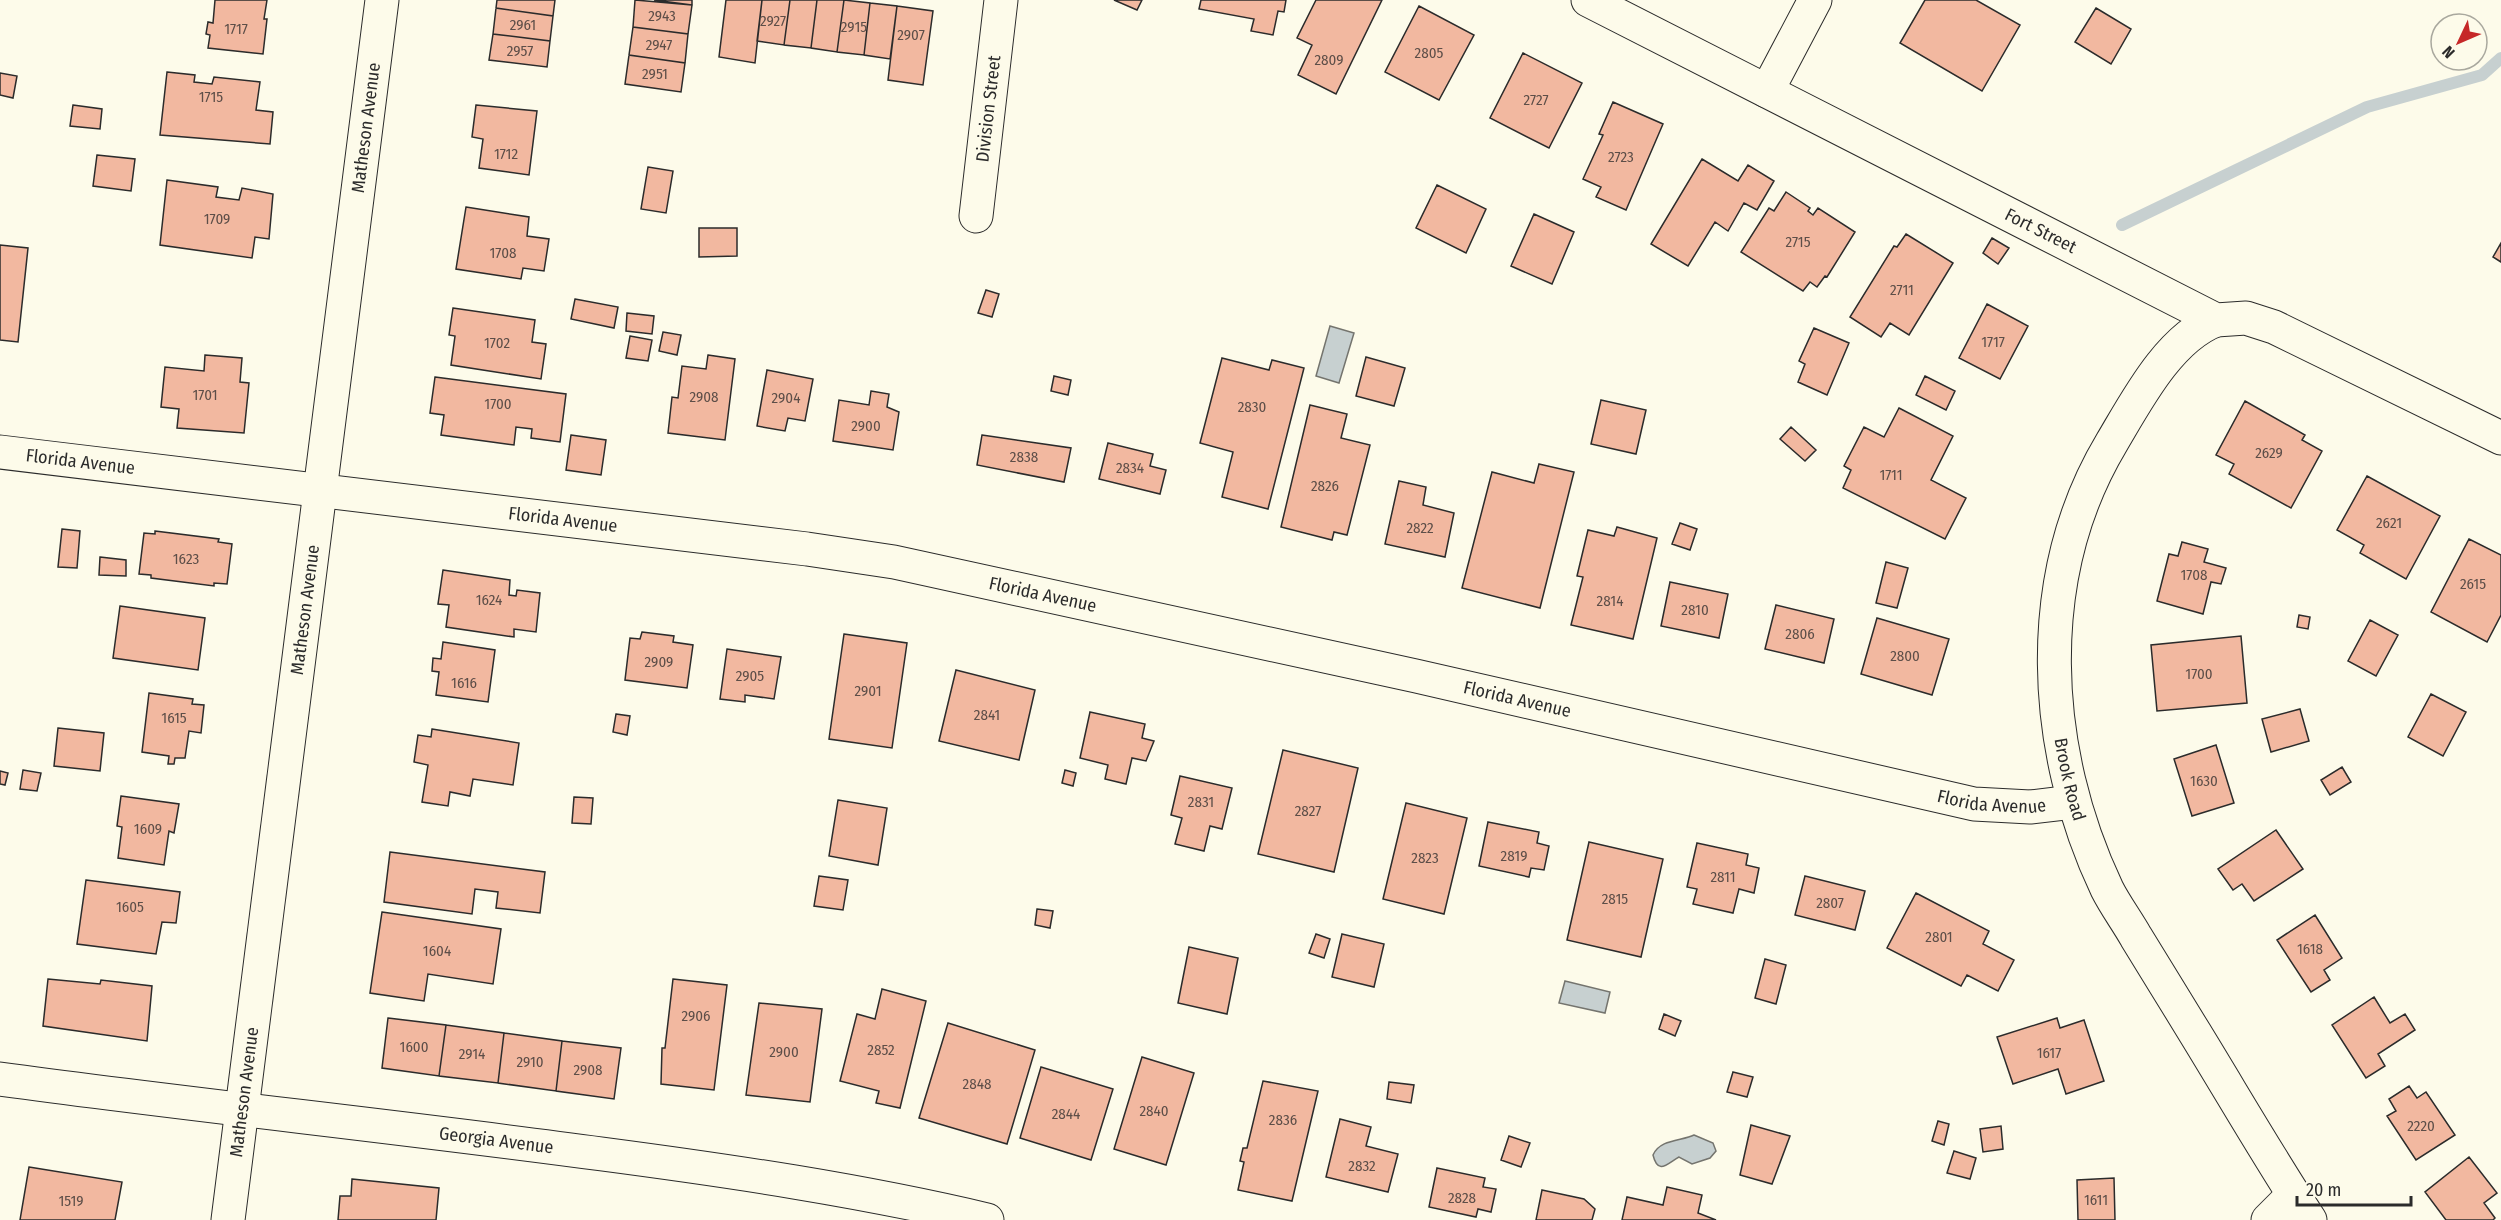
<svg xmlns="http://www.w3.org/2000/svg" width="2501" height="1220" viewBox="0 0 2501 1220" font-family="'Fira Sans Condensed',sans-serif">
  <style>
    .water { fill: #c7d0d0; stroke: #74746e; stroke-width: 1.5 }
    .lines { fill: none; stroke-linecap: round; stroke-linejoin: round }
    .stream { stroke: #c7d0d0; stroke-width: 12 }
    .building { fill: #f2b8a0; stroke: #2b2b2b; stroke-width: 1.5 }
    .street-casing { stroke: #2b2b2b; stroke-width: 35 }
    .street { stroke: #fdfbea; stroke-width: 33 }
    .labels { text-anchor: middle; stroke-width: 4.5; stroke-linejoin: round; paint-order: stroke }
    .number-label { font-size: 15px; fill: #5d4e48 }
    .street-label { font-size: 18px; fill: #2b2b2b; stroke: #fdfbea }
  </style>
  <rect width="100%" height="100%" fill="#fdfbea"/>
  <path class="water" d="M1330 326 1354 333 1339 383 1316 376Z
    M1565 981 1610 992 1605 1013 1559 1003Z
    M1694 1135 1713 1143 1716 1151 1710 1158 1692 1164 1679 1157C1668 1163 1658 1176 1653 1155 1660 1139 1682 1141 1694 1135Z"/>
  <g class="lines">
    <path class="stream" d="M2122 225 2367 107 2482 75 2501 58"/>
  </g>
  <path class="building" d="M215 0H267L264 19H267L263 54 208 48 210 35 206 34 208 22 213 23Z
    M497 0H555L553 16 496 8Z
    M635 0 692 5 688 34 633 27Z
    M654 0H692V5Z
    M726 0H762L755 63 719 57Z
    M762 0H790L784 45 757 41Z
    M790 0H817L811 48 784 45Z
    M817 0H844L837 52 811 48Z
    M844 0 870 3 864 55 837 52Z
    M1114 0H1142L1137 10Z
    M1201 0H1286L1284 12 1278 11 1273 35 1251 31 1254 19 1199 9Z
    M1316 0H1382L1336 94 1298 75 1312 45 1297 38Z
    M1925 0H1976L2020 25 1982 91 1900 43Z
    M870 3 897 6 890 59 864 55Z
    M897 6 933 11 923 85 888 80Z
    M1419 6 1474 35 1439 100 1385 72Z
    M496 8 553 16 550 41 493 34Z
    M2096 8 2131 29 2111 64 2075 42Z
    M633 27 688 34 685 63 629 55Z
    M493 34 550 41 547 67 489 60Z
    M1523 53 1582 83 1549 148 1490 118Z
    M629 55 685 63 681 92 625 84Z
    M167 72 195 75 194 82 212 84 214 77 260 82 256 110 273 112 270 144 160 135Z
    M0 73 17 76 13 98 0 95Z
    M1613 102 1663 124 1626 210 1596 197 1601 187 1583 179 1603 135 1599 134Z
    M73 105 102 109 100 129 70 126Z
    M476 105 537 111 529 175 479 168 483 139 472 137Z
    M97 155 135 159 131 191 93 186Z
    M1702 159 1738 181 1748 165 1774 181 1757 210 1744 203 1728 231 1715 222 1688 266 1651 244Z
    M648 167 673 171 666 213 641 209Z
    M167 180 218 187 216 197 239 200 242 188 273 194 269 239 255 237 252 258 160 245Z
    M1437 185 1486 209 1466 253 1416 228Z
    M1786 192 1810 208 1808 211 1813 215 1818 208 1855 232 1827 277 1825 276 1817 287 1810 282 1803 291 1741 252 1769 208 1774 211Z
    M466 207 529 217 527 236 549 239 544 271 523 268 521 279 456 269Z
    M1534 214 1574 232 1552 284 1511 266Z
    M699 228H737V256L699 257Z
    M1906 234 1953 263 1909 335 1890 323 1881 337 1850 317 1894 246 1897 247Z
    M1992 238 2009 248 1998 264 1983 253Z
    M2501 243V262L2493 257Z
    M0 245 28 248 18 342 0 340Z
    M986 290 999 294 992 317 978 313Z
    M575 299 618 307 614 328 571 319Z
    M1987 304 2028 326 2000 379 1959 358Z
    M453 308 535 320 532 342 546 344 541 379 451 365 455 336 449 335Z
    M627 313 654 316 652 334 626 331Z
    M1814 328 1849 343 1827 395 1798 382 1805 364 1799 361Z
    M663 332 681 335 677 355 659 351Z
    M630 336 652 340 648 361 626 358Z
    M205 355 242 358 240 382 249 383 244 433 177 428 179 409 161 407 165 367 204 371Z
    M708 355 735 359 725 440 668 433 672 397 678 398 682 366 706 369Z
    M1366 357 1405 368 1394 406 1356 396Z
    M1222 358 1269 370 1272 360 1304 368 1268 509 1222 497 1233 452 1200 443Z
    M767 370 813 379 805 421 788 418 785 431 757 426Z
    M1054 376 1071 380 1068 395 1051 391Z
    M1925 376 1955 391 1946 410 1916 395Z
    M435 377 566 394 560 442 531 438 532 429 516 427 514 445 441 435 444 415 430 413Z
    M871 391 889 394 887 407 899 412 893 450 833 441 839 400 869 405Z
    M1601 400 1646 410 1636 454 1591 444Z
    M2245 401 2305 435 2302 440 2322 451 2291 508 2229 474 2234 464 2216 455Z
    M1310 405 1347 414 1341 438 1370 445 1347 535 1334 532 1332 540 1281 527Z
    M1899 408 1953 436 1931 480 1966 498 1945 539 1843 488 1851 470 1844 466 1864 427 1884 437Z
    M1791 427 1816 450 1805 461 1780 439Z
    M571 435 606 440 601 475 566 470Z
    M982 435 1071 448 1064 482 977 465Z
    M1108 443 1153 454 1150 466 1166 470 1160 494 1099 479Z
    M1539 464 1574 472 1540 608 1462 588 1492 472 1534 483Z
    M2367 476 2440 516 2406 579 2360 553 2364 545 2337 530Z
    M1399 481 1426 487 1423 505 1454 513 1445 557 1385 544Z
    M1680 523 1697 529 1690 550 1672 544Z
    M1617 527 1657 538 1633 639 1571 625 1583 577 1577 576 1588 530 1614 536Z
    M62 529 80 531 77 568 58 567Z
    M155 531 219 539 218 542 232 544 227 584 214 583V586L151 578V575L139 574 144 533 155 534Z
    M2469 539 2501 555V615L2487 642 2431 612Z
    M2182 542 2208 549 2204 562 2226 568 2221 584 2211 582 2203 614 2157 601 2169 554 2178 556Z
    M100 557 126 560V576L99 575Z
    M1886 562 1908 568 1897 608 1876 603Z
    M443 570 510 580 509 595 516 596 517 590 540 593 536 632 514 629V637L446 627 449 605 438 604Z
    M1670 582 1728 594 1719 638 1661 626Z
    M1776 605 1834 619 1824 663 1765 649Z
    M120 606 205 618 198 670 113 658Z
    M2299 615 2310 617 2308 629 2297 627Z
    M1877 618 1949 639 1932 695 1861 674Z
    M2370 620 2398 635 2376 676 2348 661Z
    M642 632 674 636 673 642 693 645 687 688 625 680 630 638 640 639Z
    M844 634 907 643 892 748 829 739Z
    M2241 636 2247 703 2157 711 2151 645Z
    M443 642 495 650 488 702 436 695 439 672 432 671 433 658 441 659Z
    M727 649 781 657 774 699 745 695V702L720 699Z
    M956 670 1035 690 1019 760 939 741Z
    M149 693 193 699 192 704 204 705 201 733 189 731 185 758H175L174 764H168L169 756 142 752Z
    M2431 694 2466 712 2443 756 2408 737Z
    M2300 709 2309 741 2271 752 2262 719Z
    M1090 712 1145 724 1142 738 1154 741 1146 761 1132 758 1126 784 1105 779 1108 765 1080 758Z
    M616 714 630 716 627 735 613 732Z
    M58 728 104 733 100 771 54 766Z
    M432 729 519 743 513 785 473 779 470 796 450 792 448 806 422 802 428 765 414 762 418 735 431 737Z
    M2216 745 2234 803 2192 816 2174 759Z
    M1283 750 1358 768 1334 872 1258 854Z
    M2342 767 2351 782 2330 795 2321 780Z
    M23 770 41 773 37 791 20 789Z
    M1065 770 1076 773 1073 786 1062 783Z
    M0 771 8 773 5 785 0 784Z
    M1180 776 1232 788 1222 829 1210 826 1204 851 1175 844 1182 818 1171 815Z
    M121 796 179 804 174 833 169 831 164 865 118 858 122 827 117 826Z
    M574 797 593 798 591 824 572 823Z
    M838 800 887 808 878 865 829 856Z
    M1406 803 1467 818 1444 914 1383 899Z
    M1488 822 1539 832 1537 843 1549 846 1544 870 1531 868 1529 877 1479 866Z
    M2276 830 2303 869 2254 901 2242 884 2233 890 2218 869Z
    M1589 842 1663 859 1641 957 1567 940Z
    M1697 843 1748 854 1746 865 1759 868 1754 893 1739 889 1733 913 1693 904 1697 889 1687 887Z
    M390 852 545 872 540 913 496 908 498 892 475 889 472 914 384 902Z
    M819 876 848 880 843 910 814 906Z
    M1805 876 1865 891 1855 930 1795 915Z
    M86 880 180 892 176 923 162 922 156 954 77 944Z
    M1916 893 1989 931 1983 944 2014 960 1998 991 1967 975 1961 986 1887 948Z
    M1037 909 1053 911 1050 928 1035 925Z
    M382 912 501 929 493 984 428 974 424 1001 370 993Z
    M2315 915 2342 958 2324 970 2330 980 2311 992 2277 940Z
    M1316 934 1330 939 1324 958 1309 953Z
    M1342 934 1384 944 1374 987 1332 977Z
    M1189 947 1238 958 1227 1014 1178 1003Z
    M1765 959 1786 965 1776 1004 1755 998Z
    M48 979 100 984 101 980 152 986 147 1041 43 1026Z
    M673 979 727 985 714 1090 661 1084 662 1048H665Z
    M882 989 926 1001 900 1108 876 1103 879 1091 840 1081 857 1014 875 1019Z
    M2374 997 2390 1023 2405 1014 2415 1030 2378 1054 2385 1066 2366 1078 2332 1025Z
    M759 1003 822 1009 810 1102 746 1095Z
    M1664 1014 1681 1021 1675 1036 1659 1029Z
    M388 1018 446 1025 439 1076 382 1068Z
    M2057 1018 2060 1028 2084 1020 2104 1081 2066 1094 2058 1069 2013 1084 1997 1037Z
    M948 1023 1035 1050 1007 1144 919 1118Z
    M446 1025 504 1033 498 1083 439 1076Z
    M504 1033 562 1041 556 1091 498 1083Z
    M562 1041 621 1048 614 1099 556 1091Z
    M1142 1057 1194 1073 1166 1165 1114 1149Z
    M1041 1067 1113 1089 1091 1160 1020 1138Z
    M1733 1072 1753 1077 1747 1097 1727 1092Z
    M1263 1081 1318 1091 1292 1201 1238 1190 1244 1162 1240 1161 1243 1148H1247Z
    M1389 1082 1414 1085 1411 1103 1387 1099Z
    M2409 1086 2417 1098 2426 1092 2455 1135 2416 1160 2387 1116 2396 1111 2389 1099Z
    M1340 1119 1371 1127 1366 1146 1398 1154 1388 1192 1326 1177Z
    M1938 1121 1949 1124 1944 1145 1932 1141Z
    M1751 1125 1790 1136 1772 1184 1740 1175Z
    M2001 1126 2003 1149 1983 1152 1980 1129Z
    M1509 1136 1530 1143 1521 1167 1501 1160Z
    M1954 1151 1976 1158 1970 1179 1947 1173Z
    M2469 1157 2497 1193 2484 1203 2495 1218 2493 1220H2446L2425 1192Z
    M29 1167 122 1182 115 1220H20Z
    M1437 1168 1485 1178 1483 1187 1496 1189 1491 1212 1478 1209 1476 1217 1429 1207Z
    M2114 1178 2115 1220H2078L2077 1180Z
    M352 1179 439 1188 436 1220H338L340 1196H351Z
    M1667 1187 1702 1195 1698 1213 1716 1220H1622L1627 1197 1663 1205Z
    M1542 1190 1584 1199 1595 1209 1592 1220H1536Z"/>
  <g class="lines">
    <g class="street-casing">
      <g id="street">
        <path id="s1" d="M1588 0 2216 320 2246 318 2274 327 2501 438"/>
        <path d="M1767 91 1815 0"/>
        <path id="s2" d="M976 216 1001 0"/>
        <path id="s3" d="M2216 320C2169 338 2137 400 2112 442 2031 577 2041 750 2107 889 2115 905 2127 921 2136 937 2156 969 2175 1001 2195 1033 2233 1095 2270 1159 2310 1220"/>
        <path id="s4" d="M0 452 807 549 894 562 1416 676 1974 804 2030 807 2073 802"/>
        <path id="s5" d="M0 1079C200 1106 402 1127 602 1154 731 1171 860 1190 987 1220"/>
        <path id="s6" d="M228 1220 382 0"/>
        <path d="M2268 1220 2293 1195"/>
      </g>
    </g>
    <use href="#street" class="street"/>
  </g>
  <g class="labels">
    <g class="number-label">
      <text x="662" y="21">2943</text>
      <text x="773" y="26">2927</text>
      <text x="523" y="30">2961</text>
      <text x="854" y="32">2915</text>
      <text x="236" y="34">1717</text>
      <text x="911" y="40">2907</text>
      <text x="659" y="50">2947</text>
      <text x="520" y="56">2957</text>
      <text x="1429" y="58">2805</text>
      <text x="1329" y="65">2809</text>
      <text x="655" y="79">2951</text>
      <text x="211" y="102">1715</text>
      <text x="1536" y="105">2727</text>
      <text x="506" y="159">1712</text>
      <text x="1621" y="162">2723</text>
      <text x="217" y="224">1709</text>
      <text x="1798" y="247">2715</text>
      <text x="503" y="258">1708</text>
      <text x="1902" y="295">2711</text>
      <text x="1993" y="347">1717</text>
      <text x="497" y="348">1702</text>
      <text x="205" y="400">1701</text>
      <text x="704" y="402">2908</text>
      <text x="786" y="403">2904</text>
      <text x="498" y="409">1700</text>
      <text x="1252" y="412">2830</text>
      <text x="866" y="431">2900</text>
      <text x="2269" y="458">2629</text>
      <text x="1024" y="462">2838</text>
      <text x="1130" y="473">2834</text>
      <text x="1891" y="480">1711</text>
      <text x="1325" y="491">2826</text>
      <text x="2389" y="528">2621</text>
      <text x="1420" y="533">2822</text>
      <text x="186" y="564">1623</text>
      <text x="2194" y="580">1708</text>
      <text x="2473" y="589">2615</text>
      <text x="489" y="605">1624</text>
      <text x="1610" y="606">2814</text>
      <text x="1695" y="615">2810</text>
      <text x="1800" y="639">2806</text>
      <text x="1905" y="661">2800</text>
      <text x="659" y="667">2909</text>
      <text x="2199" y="679">1700</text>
      <text x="750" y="681">2905</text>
      <text x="464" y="688">1616</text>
      <text x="868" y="696">2901</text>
      <text x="987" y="720">2841</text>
      <text x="174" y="723">1615</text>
      <text x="2204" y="786">1630</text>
      <text x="1201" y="807">2831</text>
      <text x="1308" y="816">2827</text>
      <text x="148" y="834">1609</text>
      <text x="1514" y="861">2819</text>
      <text x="1425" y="863">2823</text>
      <text x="1723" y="882">2811</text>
      <text x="1615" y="904">2815</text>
      <text x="1830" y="908">2807</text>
      <text x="130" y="912">1605</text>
      <text x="1939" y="942">2801</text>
      <text x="2310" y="954">1618</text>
      <text x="437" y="956">1604</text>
      <text x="696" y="1021">2906</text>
      <text x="414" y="1052">1600</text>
      <text x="881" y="1055">2852</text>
      <text x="784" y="1057">2900</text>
      <text x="2049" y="1058">1617</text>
      <text x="472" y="1059">2914</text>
      <text x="530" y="1067">2910</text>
      <text x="588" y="1075">2908</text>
      <text x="977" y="1089">2848</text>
      <text x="1154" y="1116">2840</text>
      <text x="1066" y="1119">2844</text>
      <text x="1283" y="1125">2836</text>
      <text x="2421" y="1131">2220</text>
      <text x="1362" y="1171">2832</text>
      <text x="1462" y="1203">2828</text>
      <text x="2096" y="1205">1611</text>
      <text x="71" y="1206">1519</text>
    </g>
    <g class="street-label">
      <text dy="6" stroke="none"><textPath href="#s2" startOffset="108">Division Street</textPath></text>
      <text dy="6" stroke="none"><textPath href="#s6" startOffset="1101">Matheson Avenue</textPath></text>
      <text dy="6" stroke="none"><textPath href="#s1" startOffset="508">Fort Street</textPath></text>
      <text dy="6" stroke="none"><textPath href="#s4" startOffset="81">Florida Avenue</textPath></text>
      <text dy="6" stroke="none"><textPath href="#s4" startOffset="567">Florida Avenue</textPath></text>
      <text dy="6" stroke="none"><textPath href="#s4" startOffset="1053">Florida Avenue</textPath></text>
      <text dy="6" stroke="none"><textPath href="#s6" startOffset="615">Matheson Avenue</textPath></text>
      <text dy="6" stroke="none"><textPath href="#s4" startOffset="1539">Florida Avenue</textPath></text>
      <text dy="6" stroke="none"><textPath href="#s3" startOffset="512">Brook Road</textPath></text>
      <text dy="6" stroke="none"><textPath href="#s4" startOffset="2025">Florida Avenue</textPath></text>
      <text dy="6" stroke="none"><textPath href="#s6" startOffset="129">Matheson Avenue</textPath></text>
      <text dy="6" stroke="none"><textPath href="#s5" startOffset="500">Georgia Avenue</textPath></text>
    </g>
  </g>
  <g transform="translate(2459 42) rotate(226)"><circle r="28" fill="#fdfbea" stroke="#a9a89e" stroke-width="1.5"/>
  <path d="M0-4.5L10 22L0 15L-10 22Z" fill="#c62828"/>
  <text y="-9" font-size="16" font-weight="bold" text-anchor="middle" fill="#2b2b2b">N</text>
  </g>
  <path d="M2297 1196v9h114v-9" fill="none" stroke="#2b2b2b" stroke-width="3"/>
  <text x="2306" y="1196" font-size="18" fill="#2b2b2b" stroke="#fdfbea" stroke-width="4.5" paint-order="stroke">20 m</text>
</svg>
